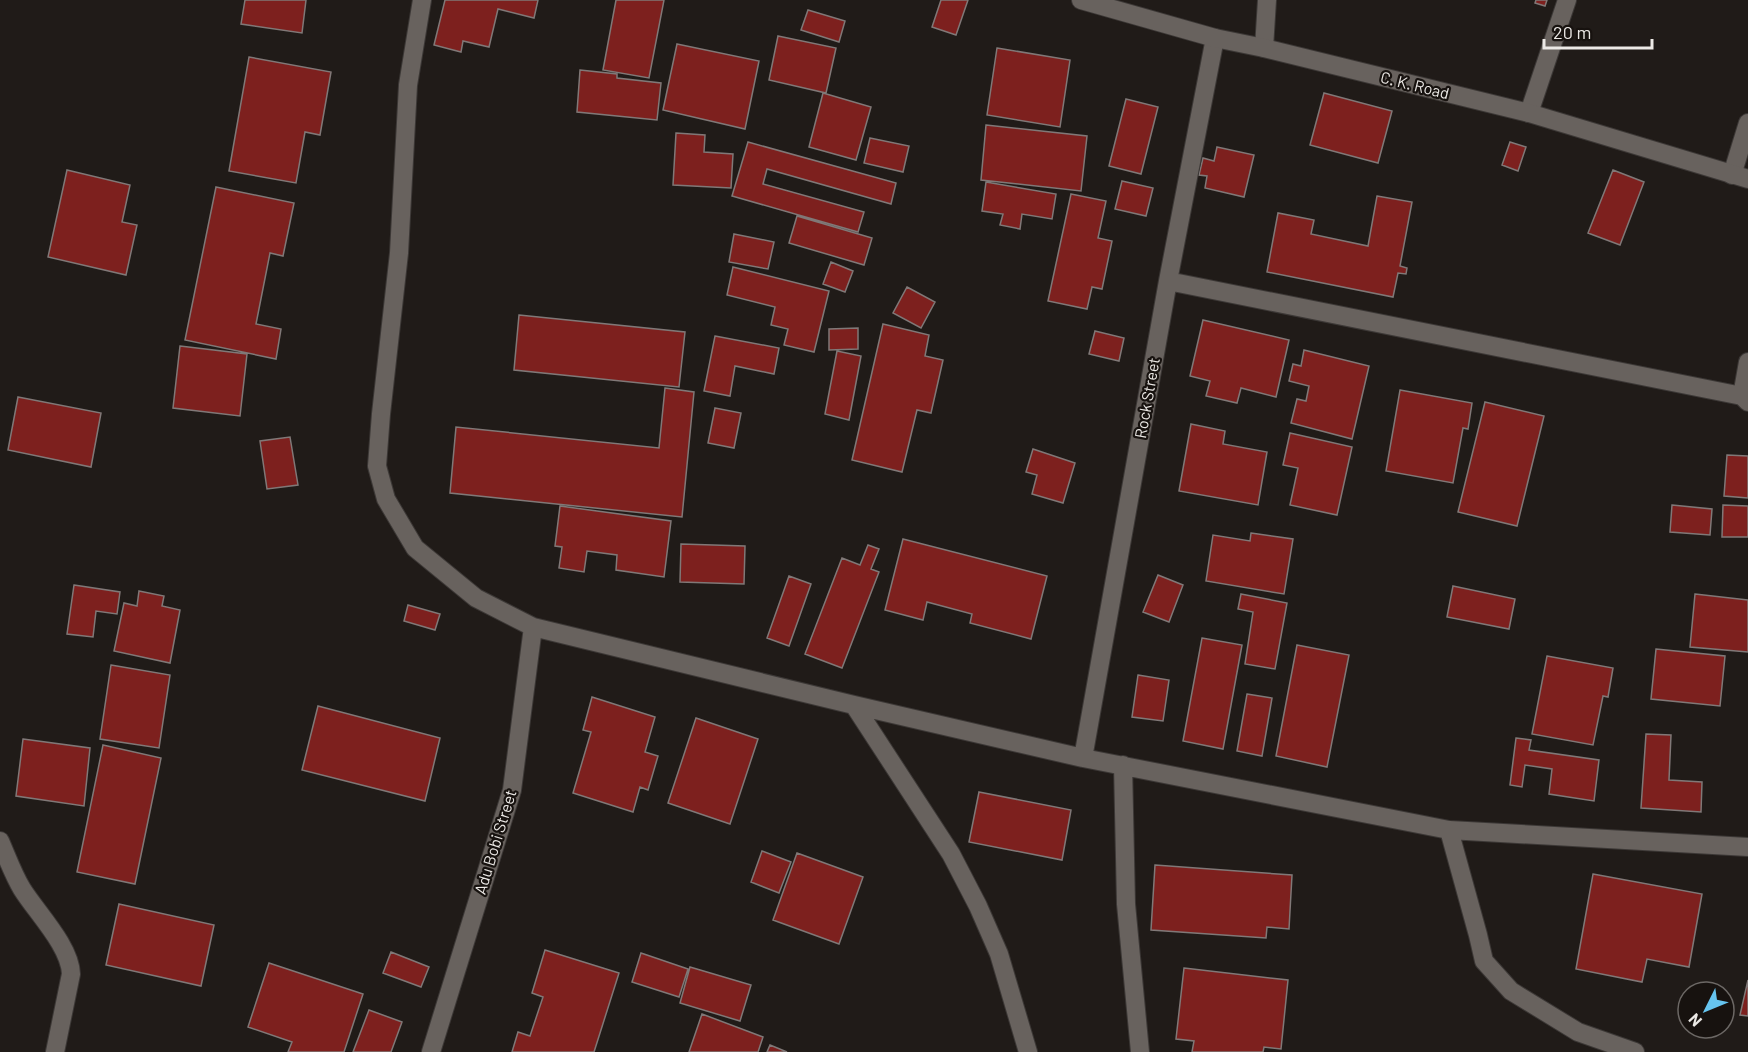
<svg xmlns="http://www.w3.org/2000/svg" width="1748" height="1052" viewBox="0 0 1748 1052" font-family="Barlow,sans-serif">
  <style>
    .building { fill: #7d201e; stroke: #807877; stroke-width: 1.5 }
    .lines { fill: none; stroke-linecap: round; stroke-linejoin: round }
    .minor-casing { stroke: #3c3836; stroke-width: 20 }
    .tertiary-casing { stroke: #3c3836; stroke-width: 20 }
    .minor { stroke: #68625e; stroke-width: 18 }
    .tertiary { stroke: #68625e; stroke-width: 18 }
    .labels { text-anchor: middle; stroke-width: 4.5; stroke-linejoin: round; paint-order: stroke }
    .street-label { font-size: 16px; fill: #ece9e6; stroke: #17120f }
  </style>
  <rect width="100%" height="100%" fill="#201b18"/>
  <path class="building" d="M245 0H306L302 33 241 24Z
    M445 0H538L534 18 498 9 489 47 463 41 461 52 434 45Z
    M616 0H664L649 78 603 70Z
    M941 0H968L956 35 932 27Z
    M1536 0H1547L1545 6 1535 3Z
    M808 10 845 21 839 42 801 30Z
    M778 36 836 48 826 93 769 80Z
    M677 44 759 61 745 129 663 110Z
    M997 48 1070 60 1060 127 987 115Z
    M249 57 331 72 320 135 305 132 296 183 229 171Z
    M580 70 617 74V78L661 83 657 120 577 112Z
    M823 93 871 107 856 160 809 147Z
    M1324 93 1392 111 1378 163 1310 145Z
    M1126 99 1158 107 1141 174 1109 166Z
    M986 125 1087 136 1081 191 981 180Z
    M676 133 705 135 704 152 733 154 731 188 673 185Z
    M870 138 909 146 903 172 864 163Z
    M748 142 896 183 891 204 767 169 763 184 864 212 858 232 732 196Z
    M1510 142 1526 147 1518 171 1502 165Z
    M1217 147 1254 155 1244 197 1205 188 1207 176 1199 175 1203 158 1214 161Z
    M67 170 130 185 122 222 137 225 126 275 48 257Z
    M1613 170 1644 182 1620 245 1588 233Z
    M1122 181 1153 188 1146 216 1115 209Z
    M986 182 1056 194 1052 219 1022 214 1020 229 1000 225 1003 214 982 211Z
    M216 187 294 203 283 256 270 253 256 324 281 329 276 359 185 340Z
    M1071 194 1106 201 1098 238 1112 241 1102 289 1092 287 1087 309 1048 301Z
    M1377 196 1412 202 1400 266 1407 268 1406 274 1398 273 1393 297 1267 272 1278 213 1314 220 1311 234 1368 246Z
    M797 216 872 238 864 265 789 243Z
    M734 234 774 242 768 269 729 262Z
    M831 262 853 271 845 292 823 284Z
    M733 267 829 291 814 352 784 345 788 329 771 325 775 307 727 295Z
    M907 287 935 302 921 328 893 313Z
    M519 315 685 332 679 387 514 370Z
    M1203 320 1289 340 1276 397 1241 388 1237 403 1206 396 1210 381 1190 376Z
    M883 324 929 335 925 356 943 360 931 413 917 410 902 472 852 460Z
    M858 328V349L829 350V329Z
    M1095 331 1124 338 1119 361 1089 354Z
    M715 336 779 348 774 374 735 366 730 396 704 391Z
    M180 346 247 354 240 416 173 408Z
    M1304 350 1369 366 1352 439 1291 423 1297 399 1306 401 1309 386 1289 381 1293 364 1301 366Z
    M837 351 861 356 849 420 825 414Z
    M665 388 694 392 682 517 450 493 456 427 659 448Z
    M1400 390 1472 403 1468 429 1463 428 1453 483 1386 471Z
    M18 397 101 413 91 467 8 450Z
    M1485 402 1544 416 1517 526 1458 512Z
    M715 408 741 413 734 448 708 443Z
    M1191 424 1225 431 1223 444 1267 452 1258 505 1179 491Z
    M1290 433 1352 447 1337 515 1290 505 1298 468 1283 465Z
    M290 437 298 485 267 489 260 441Z
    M1033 449 1075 463 1063 503 1032 494 1037 475 1026 472Z
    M1727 455 1748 456V498L1724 496Z
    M1672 505 1712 509 1710 535 1670 532Z
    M1723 505 1748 506V537H1722Z
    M560 506 671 521 664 577 616 570 617 555 587 551 584 572 559 568 562 547 555 546Z
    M1251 533 1293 539 1284 594 1206 581 1213 535 1250 541Z
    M903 539 1047 576 1031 639 970 623 972 614 927 602 923 620 885 610Z
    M681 544 745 546 744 584 680 582Z
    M868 545 879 549 871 569 879 572 842 668 805 654 842 558 860 565Z
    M1158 575 1183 585 1169 622 1143 612Z
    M789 576 811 584 789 646 767 638Z
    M74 585 120 592 117 614 96 611 93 637 67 634Z
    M1453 586 1515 599 1509 629 1447 617Z
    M139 591 164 596 162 606 180 610 170 663 114 651 124 603 137 606Z
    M1241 594 1287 603 1275 669 1245 664 1253 612 1238 609Z
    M1695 594 1748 600V652L1690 647Z
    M408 605 440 614 435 630 404 621Z
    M1202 638 1242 645 1223 749 1183 741Z
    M1297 645 1349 655 1327 767 1276 756Z
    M1656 649 1725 656 1720 706 1651 699Z
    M1547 656 1613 668 1608 697 1603 696 1593 745 1532 734Z
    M111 665 170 675 159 748 100 739Z
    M1138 675 1169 680 1163 721 1132 717Z
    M1247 694 1272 698 1262 756 1237 751Z
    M592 697 655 717 645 752 658 756 648 790 640 787 633 812 573 793 591 732 583 730Z
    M318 706 440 738 425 801 302 770Z
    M696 718 758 739 730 824 668 803Z
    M1646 734 1671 735 1669 780 1702 782 1701 812 1641 808Z
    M1516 738 1531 740 1529 750 1599 760 1594 801 1549 794 1552 769 1525 765 1522 787 1510 785Z
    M23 739 90 748 84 806 16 796Z
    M103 745 161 758 135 884 77 872Z
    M979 792 1071 810 1062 860 969 842Z
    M762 851 791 862 779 893 751 882Z
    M797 853 863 877 839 944 773 920Z
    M1155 865 1292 875 1289 929 1267 927 1266 938 1151 930Z
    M1593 874 1702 894 1689 967 1647 959 1642 982 1576 969Z
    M119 904 214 925 201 986 106 965Z
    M545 950 619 973 594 1052H512L518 1032 530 1036 543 997 532 993Z
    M391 952 429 967 421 987 383 973Z
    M641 953 688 969 679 997 632 982Z
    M269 963 363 994 344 1052H288L292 1042 248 1027Z
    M690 967 751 985 740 1021 680 1003Z
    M1184 968 1288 980 1281 1049 1264 1047 1263 1052H1192L1194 1041 1176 1039Z
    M1748 980V1016L1740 1015Z
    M369 1010 402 1022 391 1052H353Z
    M702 1014 763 1037 758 1052H689Z
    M770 1045 787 1052H767Z"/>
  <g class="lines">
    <g class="minor-casing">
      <path id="minor" d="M422 0 408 85 399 253 381 414 377 466 386 499 415 548 476 598 533 627 854 705 1083 758 1449 830 1748 847
        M1264 48 1267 0
        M1529 113 1567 0
        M1732 175 1748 123
        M1168 281 1742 396
        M1748 362 1742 396 1748 402
        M854 705 951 854 978 906 999 954 1028 1052
        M1083 758 1168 281 1215 38
        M1123 765 1126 904 1140 1052
        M1449 830 1478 935 1484 961 1511 991 1578 1032 1635 1052
        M0 841C7 857 13 874 22 889 37 913 70 946 71 974L55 1052
        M431 1052 512 790 533 627"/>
    </g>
    <g class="tertiary-casing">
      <path id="tertiary" d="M1081 0 1215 38 1264 48 1529 113 1748 179"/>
    </g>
    <use href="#minor" class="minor"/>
    <use href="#tertiary" class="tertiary"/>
  </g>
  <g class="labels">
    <g class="street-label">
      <text transform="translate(1415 85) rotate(14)" y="6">C. K. Road</text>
      <text transform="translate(1147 398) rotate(-80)" y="6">Rock Street</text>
      <text transform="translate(495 842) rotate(-73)" y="6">Adu Bobi Street</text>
    </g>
  </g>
  <g transform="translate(1706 1010) rotate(227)"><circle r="28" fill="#17120f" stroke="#6c6865" stroke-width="1.5"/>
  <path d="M0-4.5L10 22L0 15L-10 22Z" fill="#66c4ef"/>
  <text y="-9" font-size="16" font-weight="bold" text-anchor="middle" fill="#ece9e6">N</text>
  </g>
  <path d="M1544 39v9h108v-9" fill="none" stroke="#ece9e6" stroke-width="3"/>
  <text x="1553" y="39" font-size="18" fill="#ece9e6" stroke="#17120f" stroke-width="4.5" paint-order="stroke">20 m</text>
</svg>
